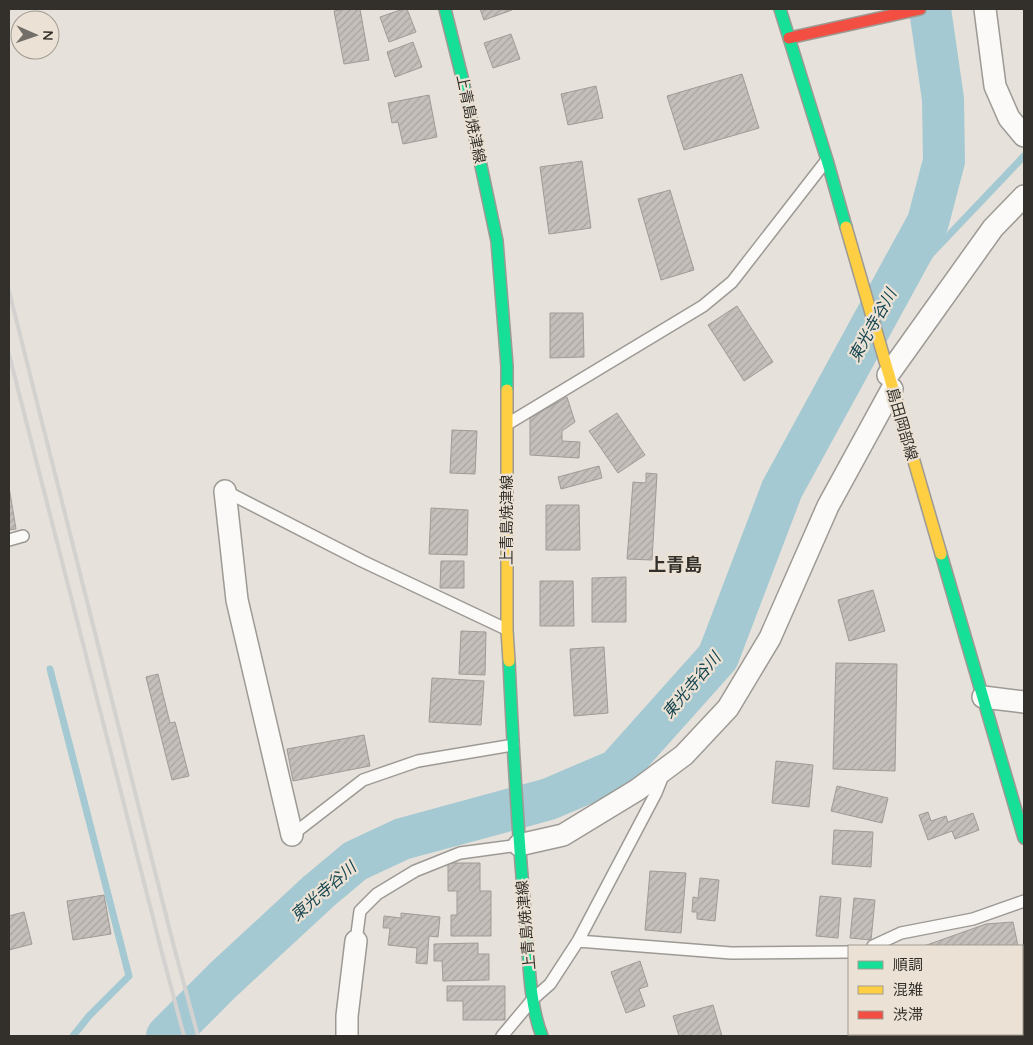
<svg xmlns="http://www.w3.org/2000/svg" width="1033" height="1045" viewBox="0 0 1033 1045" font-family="Quicksand,'Noto Sans JP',sans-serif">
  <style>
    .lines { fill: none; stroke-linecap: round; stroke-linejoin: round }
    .stream { stroke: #a4c9d2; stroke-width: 7 }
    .river { stroke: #a4c9d2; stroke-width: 42 }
    .building { fill: url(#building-hatch); stroke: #a09b97 }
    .lane-casing { stroke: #9d9a94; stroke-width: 14 }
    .street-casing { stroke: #9d9a94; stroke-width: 24 }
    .fast-casing { stroke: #9d9a94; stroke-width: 14 }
    .slow-casing { stroke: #9d9a94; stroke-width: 14 }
    .jam-casing { stroke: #9d9a94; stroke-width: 14 }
    .lane { stroke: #fbfaf9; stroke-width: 11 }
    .street { stroke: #fbfaf9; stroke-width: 21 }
    .fast { stroke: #16e098; stroke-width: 11 }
    .slow { stroke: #ffcf43; stroke-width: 11 }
    .jam { stroke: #f24e42; stroke-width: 11 }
    .rail { stroke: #d3d2d0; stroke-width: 4 }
    .labels { text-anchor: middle; stroke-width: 4.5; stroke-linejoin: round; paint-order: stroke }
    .street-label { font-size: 15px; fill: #33302b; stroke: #ebe2d5 }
    .water-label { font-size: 16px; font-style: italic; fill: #144551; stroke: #ebe2d5 }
    .quarter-label { font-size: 18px; font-weight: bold; fill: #33302b; stroke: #ebe2d5 }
  </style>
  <defs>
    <pattern id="building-hatch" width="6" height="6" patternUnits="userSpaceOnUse" patternTransform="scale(1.25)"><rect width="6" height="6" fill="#c5bfbb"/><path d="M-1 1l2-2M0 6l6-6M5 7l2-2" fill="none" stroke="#aaa4a1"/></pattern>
  </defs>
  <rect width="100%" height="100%" fill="#e6e1da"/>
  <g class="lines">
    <path class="stream" d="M883 332 930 255 1024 156
      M858 350 875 346
      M50 669 129 976 89 1016 73 1036"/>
    <path class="river" d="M167 1036 223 980 318 892 355 861 402 839 549 799 617 770 718 657 782 489 928 222 944 161 943 99 930 9"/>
  </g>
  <path class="building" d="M345 9H360L369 60 344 64 334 11Z
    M403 9H407L416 32 389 42 380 17Z
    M480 9H511L512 10 484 20Z
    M511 34 520 59 493 68 484 43Z
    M413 42 422 67 395 77 387 52Z
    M742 74 759 128 684 150 667 96Z
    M596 86 603 118 568 125 561 94Z
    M429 95 437 137 403 144 398 122 392 123 388 103Z
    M582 161 591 228 549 234 540 167Z
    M670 190 694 270 661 280 638 199Z
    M737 306 773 362 744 381 708 325Z
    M550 313H583L584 357 550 358Z
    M567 397 575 422 562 431V441L580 442 579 458 530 455V418Z
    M617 413 645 455 618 473 589 431Z
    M452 430 477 431 475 474 450 473Z
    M599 466 602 478 561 489 558 477Z
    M646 473 657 474 652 560 627 559 633 482 646 483Z
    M9 487 16 529 9 530Z
    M546 505H579L580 550H546Z
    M431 508 468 510 467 555 429 554Z
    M441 561H464V588H440Z
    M626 577V622H592V578Z
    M540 581H573L574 626H540Z
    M873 590 885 631 849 641 838 600Z
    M461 631 486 632 485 675 459 674Z
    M604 647 608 713 574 716 570 649Z
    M836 663 897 664 895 771 833 769Z
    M158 674 170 723 175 722 189 776 172 780 146 677Z
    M432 678 484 681 481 725 429 722Z
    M364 735 370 766 293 781 287 749Z
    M776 761 813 765 809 807 772 803Z
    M837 786 888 798 882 823 831 811Z
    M928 812 931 821 946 816 948 822 973 813 979 830 955 839 952 831 928 840 919 815Z
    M834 830 873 832 871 867 832 864Z
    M448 863H480V891H491V936H451V915H457V891H448Z
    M650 871 686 873 681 933 645 930Z
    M700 878 719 880 715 921 697 919V912H692L693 897 698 898Z
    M104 895 111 934 73 940 67 901Z
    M820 896 841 898 838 938 816 936Z
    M854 898 875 900 871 940 850 938Z
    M24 912 32 944 9 950V916Z
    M401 913 440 917 438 937 429 936 427 964 416 963 417 948 388 945 390 928H383L384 916 401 918Z
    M1013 922 1018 946H924L986 924Z
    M478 943V954H489V980L443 981 442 961H434V944Z
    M640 961 648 986 639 989 645 1006 626 1013 611 972Z
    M447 986H505V1020H463V1001H447Z
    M713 1005 722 1036H679L673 1016Z
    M872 1034H899V1036H872Z
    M916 1034H949V1035L916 1036Z"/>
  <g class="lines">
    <g class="lane-casing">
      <path id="lane" d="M509 423 703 306 732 282 826 161
        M225 491 362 561 506 629
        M9 540 23 536
        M292 835 363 780 418 761 513 745
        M356 941 360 911 377 894 415 871 460 853 519 845
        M578 941 731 953 849 952
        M873 946 901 933 973 919 1024 901
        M502 1036 533 999 550 984 578 941 656 793 664 773"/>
    </g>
    <g class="street-casing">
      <path id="street" d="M985 9 995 86 1009 118 1024 136
        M888 375 993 228 1024 196
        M225 491 237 600 292 835
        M983 697 1024 702
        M519 845 563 835 637 790 684 755 728 708 770 638 828 506 892 389
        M347 1036V1016L356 941"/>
    </g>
    <g class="fast-casing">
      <path id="fast" d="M445 9 463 81 497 241 507 366V390
        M780 9 827 160 846 227
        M941 554 1024 838
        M509 661C513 749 518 836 526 923 529 958 529 1004 542 1036"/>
    </g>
    <g class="slow-casing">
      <path id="slow" d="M846 227 941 554
        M507 390V630L509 661"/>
    </g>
    <g class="jam-casing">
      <path id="jam" d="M789 38 920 9"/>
    </g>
    <use href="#lane" class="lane"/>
    <use href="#street" class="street"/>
    <use href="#fast" class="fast"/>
    <use href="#slow" class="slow"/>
    <use href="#jam" class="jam"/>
    <path class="rail" d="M9 291 174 947 198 1036
      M9 354 161 949 184 1036"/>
  </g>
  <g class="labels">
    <g class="street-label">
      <text transform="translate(471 119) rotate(78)" y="5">上青島焼津線</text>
      <text transform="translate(902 424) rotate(74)" y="5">島田岡部線</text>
      <text transform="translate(507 520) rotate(-90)" y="5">上青島焼津線</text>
      <text transform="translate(526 925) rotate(-95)" y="5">上青島焼津線</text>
    </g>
    <g class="water-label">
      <text transform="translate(872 325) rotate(-61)" y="6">東光寺谷川</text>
      <text transform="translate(691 685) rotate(-50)" y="6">東光寺谷川</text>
      <text transform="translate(323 891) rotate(-41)" y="6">東光寺谷川</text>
    </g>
    <g class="quarter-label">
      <text x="675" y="571">上青島</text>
    </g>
  </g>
  <rect width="1033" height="1045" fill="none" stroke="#33302b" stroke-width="20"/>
  <rect x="848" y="945" width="175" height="90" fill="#ebe2d5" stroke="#a19b91"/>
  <rect x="858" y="961" width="25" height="8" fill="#16e098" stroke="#a19b91"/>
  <text x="893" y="970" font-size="15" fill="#33302b">順調</text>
  <rect x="858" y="986" width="25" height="8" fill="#ffcf43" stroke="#a19b91"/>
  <text x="893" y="995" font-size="15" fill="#33302b">混雑</text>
  <rect x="858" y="1011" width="25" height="8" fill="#f24e42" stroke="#a19b91"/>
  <text x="893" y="1020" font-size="15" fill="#33302b">渋滞</text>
  <g transform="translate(35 35) rotate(92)"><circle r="24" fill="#ebe2d5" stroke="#a19b91"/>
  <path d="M0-4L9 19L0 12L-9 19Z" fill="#726e68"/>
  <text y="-8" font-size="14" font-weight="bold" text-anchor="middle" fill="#33302b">N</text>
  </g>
</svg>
